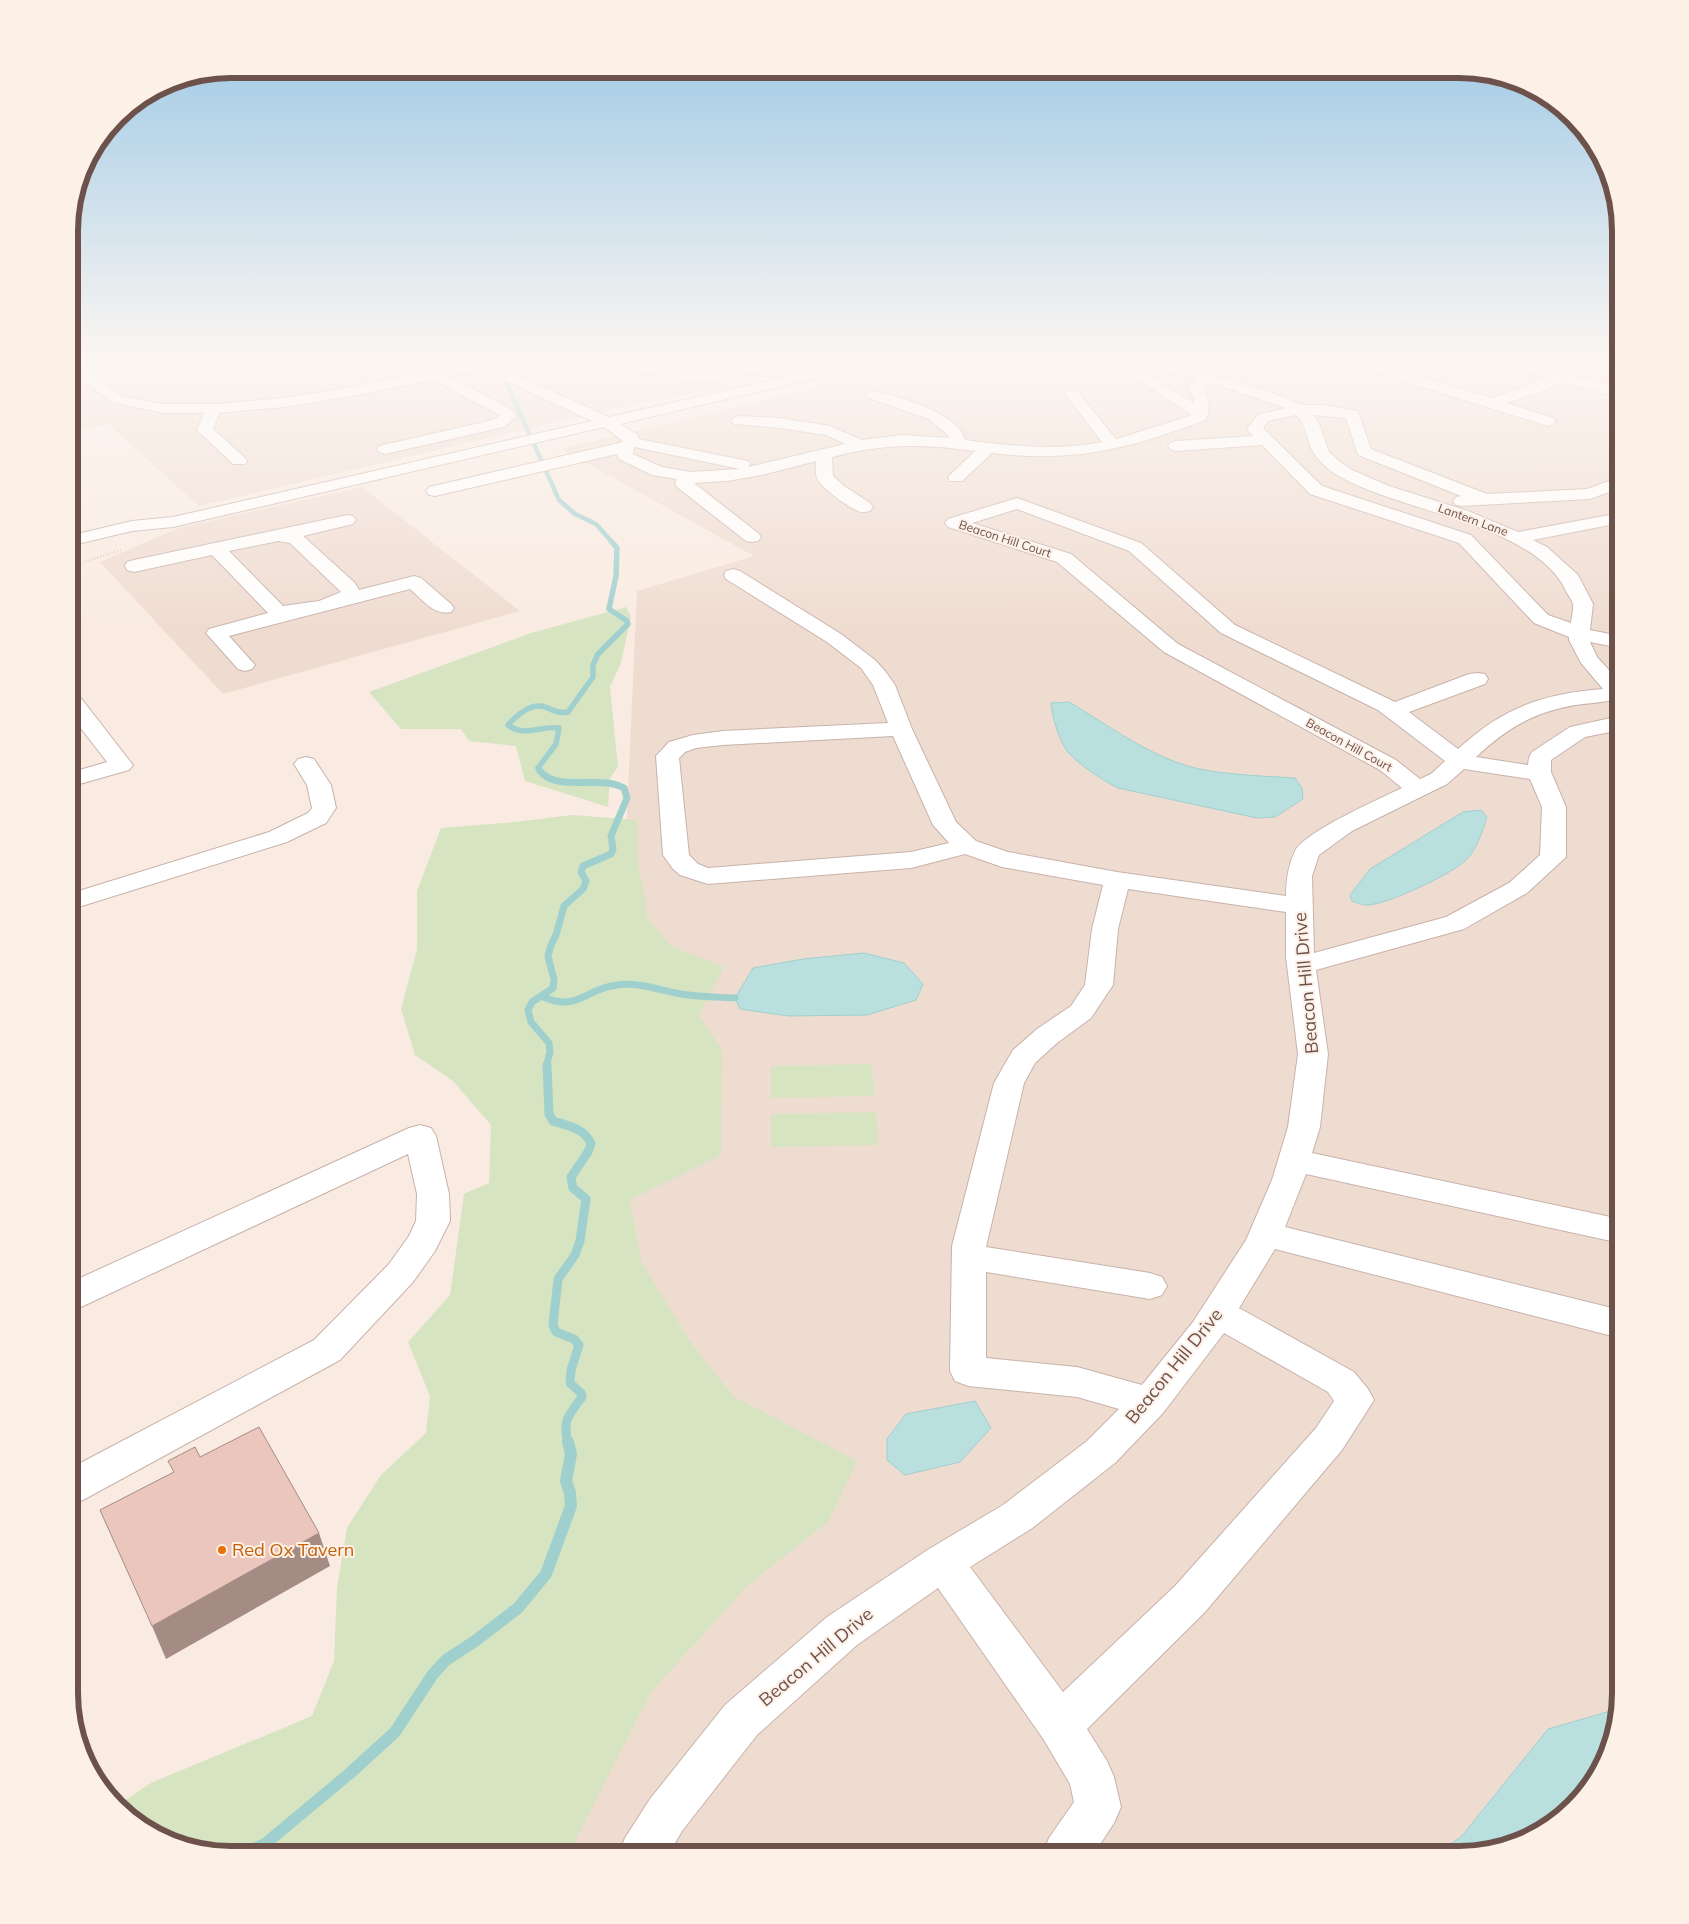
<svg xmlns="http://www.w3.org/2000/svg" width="1689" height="1924" viewBox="0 0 1689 1924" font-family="Mulish,sans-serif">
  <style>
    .residential { fill: #efdcd1 }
    .green { fill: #d6e4c2 }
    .water { fill: #b9dfde; stroke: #a0d0ce }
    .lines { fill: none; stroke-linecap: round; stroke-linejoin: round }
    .stream-far4 { stroke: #a0d0ce; stroke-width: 4.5 }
    .stream-far3 { stroke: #a0d0ce; stroke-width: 5.5 }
    .stream-far2 { stroke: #a0d0ce; stroke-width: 7 }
    .stream-far1 { stroke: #a0d0ce; stroke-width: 9 }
    .stream { stroke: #a0d0ce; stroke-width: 12 }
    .minor-casing { stroke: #c8b2aa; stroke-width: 2 }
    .path-far1 { stroke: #cfaaa0; stroke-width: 2; stroke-dasharray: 0.5 2.5; stroke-linecap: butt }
    .path { stroke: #cfaaa0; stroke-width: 2.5; stroke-dasharray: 0.5 2.5; stroke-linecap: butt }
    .minor { fill: #fff; fill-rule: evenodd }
    .shaded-wall { fill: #a48b84 }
    .building { fill: #ebc6bc; stroke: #a48b84 }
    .food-dot { fill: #e8710a; stroke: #fcf0e7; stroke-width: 2 }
    .labels { text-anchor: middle; stroke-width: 4; stroke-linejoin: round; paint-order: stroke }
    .far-street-label { font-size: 12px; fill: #6d514b; stroke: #fcf0e7 }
    .near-street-label { font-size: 18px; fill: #6d514b; stroke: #fcf0e7 }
    .near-food-label { font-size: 18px; fill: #c56008; stroke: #fcf0e7; text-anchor: start }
    .rim { fill: none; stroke: #6d514b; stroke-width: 6 }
  </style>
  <rect width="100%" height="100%" fill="#f9ebe1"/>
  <path class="residential" d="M69 362H830L681 396 607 410 199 506 108 424 69 431Z
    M921 362H1620V1693L1603 1765 1557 1822 1510 1847 1458 1855H568L617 1037 637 591 754 556 561 449Z
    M362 487 520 611 223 694 100 562 179 528Z"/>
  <path class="green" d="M626 607 631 616 621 663 610 687 618 767 610 778 608 807 525 781 516 746 469 741 461 729H401L369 692 531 633Z
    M572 815 637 820 638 864 645 897 647 918 671 946 724 967 699 1015 722 1050 721 1155 630 1200 641 1261 689 1340 733 1396 857 1461 828 1522 749 1584 651 1692 568 1855H231L159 1838 118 1805 151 1783 312 1716 334 1661 337 1588 347 1528 381 1475 426 1433 430 1396 408 1342 450 1295 464 1194 489 1183 491 1125 453 1081 415 1055 401 1009 417 949V891L441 828 515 822Z
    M872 1064 874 1096 771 1098V1066Z
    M876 1112 878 1145 771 1147V1114Z"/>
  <path class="water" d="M1069 702C1110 726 1151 758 1199 769 1230 775 1263 776 1295 778L1302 788 1303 799 1275 817 1257 818 1118 788C1101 779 1080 766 1067 751 1059 740 1052 716 1051 703Z
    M1481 810 1487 817C1482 832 1477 850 1465 861 1450 875 1386 905 1367 905 1362 905 1357 903 1352 901L1350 895 1370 869 1463 812Z
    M864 953 904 963 923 984 916 1000 867 1015 788 1016 740 1009 735 998 753 968 803 959Z
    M975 1401 991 1428 960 1462 905 1475 887 1460V1439L906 1414Z
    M1617 1709 1603 1765 1557 1822 1510 1847 1458 1855H1434L1461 1837 1548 1729Z"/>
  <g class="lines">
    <path class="stream-far4" d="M497 362 559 500 575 514 596 524 612 542"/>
    <path class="stream-far3" d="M541 772 538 768 556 744 559 728C541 725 524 738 508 725 517 715 531 702 545 707 553 710 559 714 568 712L593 677V665L598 654 628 624 627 621 609 609 616 576 617 548 611 541"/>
    <path class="stream-far2" d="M540 771C558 793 599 774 624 788L627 798 611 836 613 849 611 854 583 866 581 872 586 881 583 889 564 906 556 935 551 945 548 956 554 980 553 988 532 1002 528 1010 531 1022 549 1043 550 1052 546 1067
      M541 996C579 1013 583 989 617 985 639 982 660 990 681 994 699 997 717 997 735 998"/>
    <path class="stream-far1" d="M547 1065 549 1114 553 1121C568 1126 585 1128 591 1144L588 1152 571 1177 573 1188 586 1199 580 1241 575 1255 558 1279 553 1325 556 1332 574 1339 579 1345 571 1370 570 1383 581 1393 582 1397C569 1415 562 1420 568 1443"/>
    <path class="stream" d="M239 1855 265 1844 349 1774 395 1732 433 1674 446 1660 475 1641 518 1608 546 1574 571 1506 570 1493 566 1481 571 1454 568 1442"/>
    <g class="minor-casing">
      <path id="minor" d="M91 362H106L98 371 96 378 122 396 163 404H220L283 398 347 388 472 362H504L502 365 497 366 609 417 850 362H874L872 365 867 366 620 424 637 434 639 439 748 461 750 464 748 467 845 444 826 435 780 428 734 424 731 421 734 418 739 416 780 418 830 426 862 440 902 435 949 438 948 435 929 419 868 398 866 395 868 392 873 391C897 396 960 413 965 440 1011 446 1056 451 1102 442L1065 394 1067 391H1077L1116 439 1120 438 1192 415 1129 374 1131 371H1141L1194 403V399L1188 386 1197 379 1140 365 1138 362H1165L1189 368 1275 394 1302 405H1324L1358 411 1371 449 1487 494 1587 489 1620 477V488L1590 499 1462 506 1456 505 1453 501 1456 497 1461 496 1358 455 1346 418 1313 415 1319 424 1329 452 1339 461 1352 470 1389 486 1468 511 1518 532 1620 513V523L1533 540 1547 547 1578 575 1593 604 1590 630 1620 636V648L1590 642 1597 657 1620 682V701C1612 700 1602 702 1593 703 1544 707 1512 723 1476 757L1528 765 1529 757 1532 752 1570 727 1620 716V730L1585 737 1551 760V772L1566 807V857L1527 893 1464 929 1316 970 1328 1054 1320 1127 1312 1153 1620 1219V1243L1306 1174 1285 1227 1620 1310V1338L1275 1249 1239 1308 1354 1372 1368 1389 1374 1400 1342 1450 1205 1612 1087 1729 1107 1761 1114 1777 1121 1807 1114 1823 1093 1855H1042L1049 1838 1074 1802 1070 1784 1044 1740 938 1588 857 1645 757 1735 682 1831 668 1855H618L625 1838 650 1799 725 1705 827 1617 929 1549 1003 1505 1087 1441 1119 1409 1077 1397 968 1386 955 1381 950 1371 952 1246 994 1083 1013 1050 1037 1029 1071 1006 1085 985 1092 929 1103 885 1002 867 965 854 911 868 708 884 680 875 673 869 663 855 656 756 669 742 693 735 723 731 888 723 873 685 861 668 827 642 726 579 724 575 726 571 733 569 740 571 841 634 875 660 885 671 895 685 912 729 956 822 976 841 1008 852 1117 872 1286 896C1286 880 1288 866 1295 851 1306 831 1379 799 1402 788L1380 770 1164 652 1057 562 948 527 945 523 948 519 1017 498 1141 543 1235 625 1395 702 1469 674 1477 673 1485 674 1488 679 1485 684 1409 712 1458 749C1504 707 1542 694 1603 689L1581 663 1569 640V637L1534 623 1459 543 1310 494 1262 445 1176 451 1170 449 1168 446 1170 443 1176 441 1253 436 1247 429 1258 415 1285 408 1212 383 1203 388C1209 398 1212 410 1205 420 1130 449 1073 463 992 453L962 481H950L948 477 975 451C922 444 886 443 832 457L833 476 844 486 870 503 873 507 870 511C866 512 862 513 858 511 848 507 821 488 817 478 815 473 816 466 816 461L762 475 727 481 694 483 758 533 761 537 758 541 752 542 746 541 677 487 675 483 677 479 652 475 619 459 617 454 435 496 429 495 426 491 429 487 619 443 623 441 604 427 173 527 132 531 69 546V536L132 521 173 517 592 421 482 370 449 376 512 410 517 416 504 427 385 454 379 452 377 449 379 446 493 420 500 415 433 380 347 397 283 407 219 413 213 429 245 458 247 461 245 464H233L197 430 204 413H163L112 402 81 379 84 369ZM1296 415C1306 424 1306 436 1311 448 1317 460 1327 469 1337 475 1398 512 1534 523 1566 591 1568 595 1572 600 1573 604 1574 610 1571 618 1571 623L1548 615 1471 535 1322 486 1263 428 1268 421ZM634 447 740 469 691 472 662 467 633 454ZM1017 509 1129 551 1221 633 1378 710 1445 761 1431 774 1420 779 1396 760 1178 644 1071 554 972 523ZM893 736 933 825 949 843 911 852 708 868 698 864 689 855 679 758 685 752 696 748 723 745ZM1464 769 1530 779 1542 807 1540 855 1509 883 1446 917 1314 953 1312 876 1319 855 1352 831 1447 784ZM1128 889 1286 912V957L1298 1054 1288 1127 1272 1180 1246 1240 1193 1322 1142 1385 1077 1367 986 1358V1272L1150 1299 1162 1295 1167 1286 1162 1277 1150 1273 986 1247 1024 1083 1035 1063 1057 1043 1091 1018 1113 985 1118 929ZM1224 1333 1328 1392 1334 1401 1316 1428 1175 1586 1063 1692 970 1567 1031 1529 1115 1463 1163 1413Z
        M152 362H168L174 368 172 371C164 373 157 369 152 362Z
        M596 362C627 360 657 369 688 372 711 374 734 368 757 365L762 366 764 369 762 372 757 373 709 381 687 380 603 366 598 365Z
        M1349 362H1370L1492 398 1549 378 1504 365 1502 362H1524L1620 389V398L1565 383 1507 403 1553 418 1556 421 1553 424 1548 426 1351 365Z
        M347 515 353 516 356 520 353 524 303 536 355 583 359 590 414 576 421 578 451 604 454 608 451 612C434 616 422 599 410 589L229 636 255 665 252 669 245 671 238 669 206 633 209 629 268 613 212 555 134 572 127 570 125 566 127 562 134 560ZM278 541 290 543 341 592 319 601 283 606 229 551Z
        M69 692 77 693 129 760 133 765 129 770 69 787V773L107 762 69 713Z
        M306 757 314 759 331 785 336 808 326 823 287 842 69 910V894L269 832 308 813 312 808 307 785 294 764 298 759Z
        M420 1125 431 1128 436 1136 449 1194 450 1221 435 1251 413 1282 340 1360 83 1500 69 1505V1469L314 1340 389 1264 409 1236 416 1221 417 1194 408 1154 81 1307 69 1311V1283L409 1128Z"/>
    </g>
    <path class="path-far1" d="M886 365 899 362"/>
    <path class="path" d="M69 567 121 550"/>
    <use href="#minor" class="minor"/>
  </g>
  <path class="shaded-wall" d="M319 1533 330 1566 166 1659 152 1626Z"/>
  <path class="building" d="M259 1427 319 1533 152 1626 100 1510 174 1472 168 1461 195 1447 200 1457Z"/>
  <linearGradient id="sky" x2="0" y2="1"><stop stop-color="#95c5e4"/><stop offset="0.57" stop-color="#fcf6f2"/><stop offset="1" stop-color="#fcf6f2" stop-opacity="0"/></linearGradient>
  <rect width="1689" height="631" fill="url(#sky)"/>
  <circle class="food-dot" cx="222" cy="1550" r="5"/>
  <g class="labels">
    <g class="far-street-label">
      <text transform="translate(1473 520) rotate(20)" y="4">Lantern Lane</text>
      <text transform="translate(1005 539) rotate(18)" y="4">Beacon Hill Court</text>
      <text transform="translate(1349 745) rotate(29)" y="4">Beacon Hill Court</text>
    </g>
    <g class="near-street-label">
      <text transform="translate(1306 983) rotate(-95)" y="6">Beacon Hill Drive</text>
      <text transform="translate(1174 1366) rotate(-51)" y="6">Beacon Hill Drive</text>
      <text transform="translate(816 1657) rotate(-40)" y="6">Beacon Hill Drive</text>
    </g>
    <g class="near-food-label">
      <text x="232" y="1556">Red Ox Tavern</text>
    </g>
  </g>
  <path d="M0 0H1689V1924H0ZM231 78H1459A153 153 0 0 1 1612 231V1693A153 153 0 0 1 1459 1846H231A153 153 0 0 1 78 1693V231A153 153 0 0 1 231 78Z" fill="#fcf0e7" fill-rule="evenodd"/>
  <path class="rim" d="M231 78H1459A153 153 0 0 1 1612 231V1693A153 153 0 0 1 1459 1846H231A153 153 0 0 1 78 1693V231A153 153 0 0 1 231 78Z"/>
</svg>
